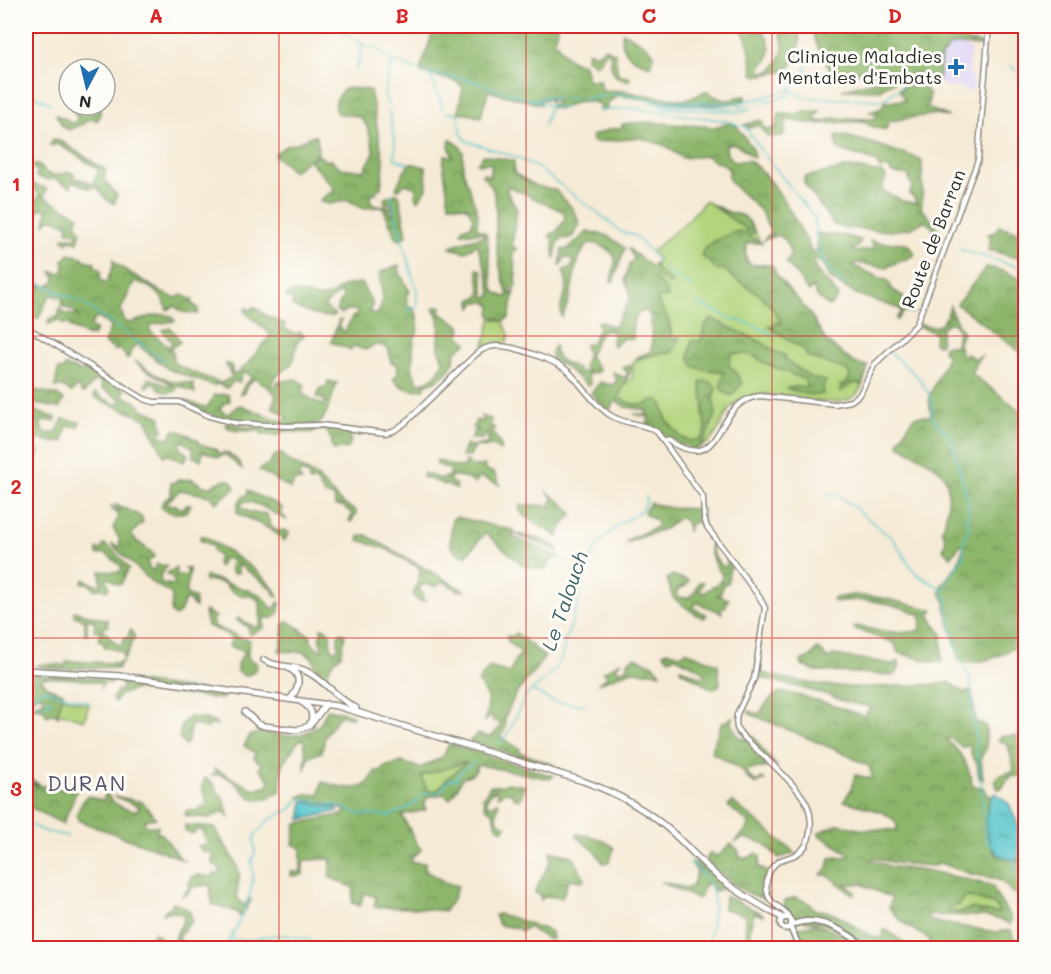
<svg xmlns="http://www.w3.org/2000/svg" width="1051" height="974" viewBox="0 0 1051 974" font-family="Mali,sans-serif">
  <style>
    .built { fill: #dfd5f5 }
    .green { fill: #b2d47c; stroke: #6e8054; stroke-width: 1.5 }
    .forest { fill: url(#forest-crowns); stroke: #5c704c; stroke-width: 1.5; fill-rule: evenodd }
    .water { fill: url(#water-ripples); stroke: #42787c; stroke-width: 1.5 }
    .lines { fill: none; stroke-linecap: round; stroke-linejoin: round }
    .stream { stroke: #58c6cc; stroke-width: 1.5 }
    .secondary-casing { stroke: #908a80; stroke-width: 7 }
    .primary-casing { stroke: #908a80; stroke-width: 8 }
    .trunk-casing { stroke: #908a80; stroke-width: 8 }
    .secondary { stroke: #fff; stroke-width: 4 }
    .primary { stroke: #fff; stroke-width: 4.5 }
    .trunk { stroke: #fff; stroke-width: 5 }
    .grid { fill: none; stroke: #d62828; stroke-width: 1.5; stroke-opacity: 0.55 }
    .poi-dot { fill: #1f6fb2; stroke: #fdfcf7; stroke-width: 2 }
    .labels { text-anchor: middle; stroke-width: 6; stroke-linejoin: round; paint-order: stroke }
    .poi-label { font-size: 18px; fill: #2b2b2b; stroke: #fdfcf7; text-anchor: end }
    .street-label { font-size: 18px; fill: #2b2b2b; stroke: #fdfcf7 }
    .water-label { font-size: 20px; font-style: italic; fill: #3b6163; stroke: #fdfcf7 }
    .quarter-label { font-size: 21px; letter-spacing: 1.5px; fill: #5a536c; stroke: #fdfcf7 }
    .neatline { fill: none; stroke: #d62828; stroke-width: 2 }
    .grid-label { font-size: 20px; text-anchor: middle; font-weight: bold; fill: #d62828 }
  </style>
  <defs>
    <pattern id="forest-crowns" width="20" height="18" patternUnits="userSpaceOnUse" patternTransform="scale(1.5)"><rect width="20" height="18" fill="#8db66c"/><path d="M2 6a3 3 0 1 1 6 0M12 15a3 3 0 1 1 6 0" fill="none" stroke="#739459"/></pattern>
    <pattern id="water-ripples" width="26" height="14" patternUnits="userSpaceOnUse" patternTransform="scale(1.5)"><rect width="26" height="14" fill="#58c6cc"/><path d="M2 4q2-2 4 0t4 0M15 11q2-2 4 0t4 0" fill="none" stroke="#49a1a6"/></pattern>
  </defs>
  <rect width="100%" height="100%" fill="#fdfcf7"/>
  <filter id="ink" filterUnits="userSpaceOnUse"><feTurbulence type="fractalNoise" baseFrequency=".0167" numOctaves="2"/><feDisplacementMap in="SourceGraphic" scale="12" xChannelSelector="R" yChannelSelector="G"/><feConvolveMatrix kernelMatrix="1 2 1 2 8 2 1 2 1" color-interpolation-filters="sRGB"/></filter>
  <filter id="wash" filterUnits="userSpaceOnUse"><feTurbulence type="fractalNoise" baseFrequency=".008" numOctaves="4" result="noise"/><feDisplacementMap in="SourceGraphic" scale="24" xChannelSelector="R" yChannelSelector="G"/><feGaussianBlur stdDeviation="1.35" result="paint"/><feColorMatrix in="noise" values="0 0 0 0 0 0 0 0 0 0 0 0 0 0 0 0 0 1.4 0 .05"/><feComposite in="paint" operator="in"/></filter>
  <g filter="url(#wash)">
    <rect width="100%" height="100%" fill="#f5ead5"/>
    <path class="built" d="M953 45H963L971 51 969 58 970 68 968 69 974 84 971 92 956 86 948 87 939 82 941 55 946 52 948 47Z"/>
    <path class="green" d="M705 201 749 221 761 243H747L745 253 748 263 753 265H772L777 276 810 314 826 341 854 363 868 366C865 376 863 389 855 396 833 415 771 383 741 399 717 412 724 446 690 449L667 421 662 404 635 406 617 399 620 389 632 378 633 363 636 359 661 353 672 335 669 321 641 291 658 259 651 252 689 219Z
      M491 319 503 321 509 335 506 344 484 345Z
      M62 697 89 705 84 720 58 712Z
      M466 761 467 762 447 779 438 790 428 791 421 776Z
      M970 897 996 905 999 913C989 914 983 910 974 909 964 907 962 915 949 911L948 908 959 905 962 898Z"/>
    <path class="forest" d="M435 26H474L484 29 486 26H557L558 29 554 40C564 52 568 64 583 63L588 80H600L602 90 626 91 637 94 684 100 697 96 704 91C712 93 717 99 725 100 733 101 737 95 746 96L745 99C732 112 639 99 617 95L615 98 608 102 606 110 599 111 600 104C592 102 584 100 577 102 566 105 563 112 550 107L551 105 555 104V99H551V102L548 99 540 100 541 104H538L488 91 481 117 458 112 463 87 455 81 421 73 420 70Z
      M738 26H760C767 36 773 45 768 58 767 62 762 64 760 69L762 72 771 71C785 55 786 44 777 26H797C803 44 799 57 787 71L757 76 753 74C751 58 750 38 738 26Z
      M810 26H921L940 34 944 38 966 40 970 43 975 42 986 46 953 45 948 47 946 52 941 55 939 79 930 80 925 88 926 91 929 93V104L925 107 948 116 947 117 937 114 889 121 886 130 870 126 863 121 814 124 785 120V131L783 136 768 137 758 125 749 128 744 125 760 120 763 122V127L768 130 776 127 779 114H797L805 111H820L815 119C819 124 828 120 832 118L875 119 877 114 870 112 882 108 884 102 905 100 899 90 919 77 917 72C912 73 883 87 880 90H842L877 80 878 77 869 67 848 77 830 79V70L819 50Z
      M623 32 644 44 654 54 650 66C634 61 617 51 623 32Z
      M605 48 615 53 618 74 629 77 630 80C610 81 611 67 610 52H607L599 63 595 65 586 59 588 51 596 55Z
      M347 88 370 90 384 163 381 188 376 190 375 192 377 194 370 195 371 203 377 206H390V214L393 215 392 203H385L384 199 388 196 393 197 394 194H399L407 235 399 240 395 236 383 207 362 208 348 200 330 204 320 202 323 197 333 192 334 188 310 161 318 155 329 162 330 159 341 168 364 171 374 153C372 143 369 123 359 117 353 114 342 115 336 113 335 102 336 94 347 88Z
      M77 105H101L100 116 97 121 94 119 87 120 84 124 69 130 63 127 56 115 67 119 69 123 76 122 77 117 72 110Z
      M646 122 715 127 731 123 736 125 753 149 754 158C745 152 737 140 726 145L727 155 735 162 748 160C772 175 800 226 812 252L817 251 816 233 847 236 861 240 858 247 853 249 855 252 874 249 870 241C875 241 880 243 885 243 898 243 908 239 915 254 907 261 894 262 887 268L857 263 852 265 888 281 893 290 903 296 906 306 913 313 904 311 897 320 896 318 901 313 900 309 856 294 829 278 822 263 815 259 813 260 816 270 839 296 831 305 828 306 817 296 813 287 809 292 807 290 798 276 786 263 791 254 785 240 779 235 764 240 771 232 760 210 732 184 728 177 729 170 722 163H717L707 156 682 158 666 146 641 138 598 142 592 141V136L610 129 622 128V124Z
      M839 135C868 140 893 151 921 159 923 167 923 201 921 208L935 224 944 241 931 226 924 221 912 228 891 231 845 228 834 225 804 183V177L850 167 874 172H882L886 177 882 188 884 192 898 198 901 201 917 203 913 196 909 194 913 186 909 180V175L892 173 888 167 880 169 875 161 837 149 836 136Z
      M311 136H317L318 153 293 171 275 156 276 153 287 145 296 144Z
      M53 139 62 142 106 170 104 180 117 195 114 204 107 200 96 186 90 189 73 181 71 187 55 179 49 180 36 177 37 171 31 166 35 164 41 166 45 173C54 176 59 176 69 172L74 174V178L87 181 90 184 94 183V179L98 174 97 168 58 144 50 146Z
      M450 139 459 145 463 152V170L478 214 477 229 485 232 487 236 492 284 495 292 505 297 508 296C502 278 497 256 496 237 495 217 501 189 482 176L483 173 490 177 492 164 486 163 481 165 477 163 484 155 514 161V173L536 186 555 190 572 208 580 224 572 237 559 240 554 259 553 240 549 236 557 231 565 220 564 212 508 186 507 192 517 209 512 246 518 249 513 253 517 283 516 287 510 289 511 295 515 290 509 318 503 321 490 316 491 306 486 302H476L472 308 471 300 479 297 481 292 477 269 481 270C485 280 482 290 486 298L491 296C490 278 483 263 478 246L476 245 465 252 450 248 455 244 484 236 483 233H461L463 228 472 225 473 217 467 207 449 204 443 163 445 155 453 157 449 146Z
      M410 163 426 167V169L427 188 418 201 415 196 416 190 414 187 405 184 398 190 396 189 402 175Z
      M28 182 47 189 44 197 79 216 76 223 81 232 78 242 70 240 68 243 63 240V237H76L77 233 67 231 68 225 54 219H49L45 224 47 210 41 208 26 229 32 207 40 195Z
      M711 204C716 206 720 209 724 211 743 217 744 210 754 232L749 236 761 243H747L745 253 747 262 753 265H772L777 276 810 314 826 341 854 363 868 366 862 385 854 383 839 393 841 391 840 386 847 383 850 376 847 370 808 357 803 349 768 326 773 327 776 322 782 324 772 308 759 294 736 280 724 269 717 270 709 261 701 256C703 244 729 233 740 231L744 233 748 231C745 227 717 210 711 204Z
      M999 226 1025 233V260L988 250 991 238 988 234 995 232Z
      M588 231 608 236 625 248 613 282 611 281C612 275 615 267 615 261 615 251 596 241 587 244 570 268 576 292 562 317 556 303 574 290 563 272L565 269H571L573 261 566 256 560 266 562 250 568 249Z
      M628 248C635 254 643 259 650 266H653L656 261 655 268 673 282 671 285 657 276 653 277 667 291 668 297H659L657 299 669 321 671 338 673 340 679 337 680 342 671 353H661L636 359C640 353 649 356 652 348L651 319 647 311C632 310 631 330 634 339L623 338 614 347 612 343 613 333 609 330 601 332 589 356 600 371 587 375 591 384 588 386 563 365 551 359 552 350 555 345C554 361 565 362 577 368L579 372H587V370L583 367 588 354 584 346 585 344 592 343 599 327 597 322 600 321 614 327 629 302 630 292 625 280 629 265 634 259Z
      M69 254 83 257V259L95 263 94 266 99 268 101 272 100 280 106 283 113 267V260L116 264 163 293 175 298 182 295 193 300 191 303 198 308V314L182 312 175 306 167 310C163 294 152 287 135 281L121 309 124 321 130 323C144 319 156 312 171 316L175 321 151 325 150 331 167 346 171 345 172 342 162 330 170 328 175 333 180 342 168 350 173 351V362C188 372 205 376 221 383L232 377 226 365 227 363 232 366V373L236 374 247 364 271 335 245 312 246 308 253 310V307H255L267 316 285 324V329L295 334 301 332 304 336C293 342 297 352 293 361 289 371 275 372 271 385L277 387V382L296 379 305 385 302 394 322 405 325 404V401L317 397 320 388 327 387 328 381 337 383C334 391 326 418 321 422 314 427 275 426 266 424 260 423 263 421 257 421 249 421 242 423 234 421 217 418 195 410 183 400L207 408 214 395 228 394 230 401 223 404 220 409 224 413 230 414 236 407 241 405 277 420 283 421 288 417 272 407 276 395C271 388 261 384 255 378L247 385 244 393 240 394 245 384 252 378 246 372 242 374 239 383 234 381 227 388 217 384 214 386 168 369 137 344 131 350 129 358 126 359V356L118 348 116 351 104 343 111 326 97 317 90 325 96 331 93 336 89 334 88 336 70 327V324H63L59 320 48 324 49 319 58 317 60 308 66 314 78 315 74 311 61 306 63 298 51 295 49 296 38 319 27 315 28 312 26 310V297L32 298 40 285 45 287 54 283 55 277 51 272 62 273 64 268 63 259H65Z
      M399 265 400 273 410 292 406 295 408 307 413 308C419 315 420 331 414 339L412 370 419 383C432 381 441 373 443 359 434 347 443 330 438 316 436 313 434 311 433 308L441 306 440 312C446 320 456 319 461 328L459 335 467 343 456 351C455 368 442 380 426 384L424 389C410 391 403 390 393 379L398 374 397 364 391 363 389 350C381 343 374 343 366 350L353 346 351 350 331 342 339 320H341L339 327 342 331 345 332 352 317 357 315V311C351 309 346 309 342 314L336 310 343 298 341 292 326 304 325 307 335 315C324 321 304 311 292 306L293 300 286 297C296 286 309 298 321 297 334 296 333 293 342 287 347 284 355 284 361 283L373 304 369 312 378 314 383 299 379 273Z
      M986 267 1003 271 1025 281V356L957 304Z
      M950 306 952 313 963 333 959 343 961 354 964 356 966 353 975 359 981 356 971 373 1025 414V662L1021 646 1018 645C1003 656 983 663 964 663L959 659 945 607 946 603 940 593 942 585 957 565 964 546 961 544 951 557 943 549C947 541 946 537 941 529L944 526C956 470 944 471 899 445V441L913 418 916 416H931L929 397 947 357V355L943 351 944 347 946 345 956 346 958 329 952 323H948L941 329V344L937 345 934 343 935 333 918 326 919 324C938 330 945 326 950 306Z
      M712 319 761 342 774 351 786 356 785 359 811 378 826 381 823 388V394C810 397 799 392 786 388L809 386 804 379 764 363 752 355 732 353 728 365 734 369 742 384 731 396 724 392 720 387 724 373C714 368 704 373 692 365L689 356 692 341H701L705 325Z
      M134 360 156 375 175 382 193 383 195 393 178 385 175 391C163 396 160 388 151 382L148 387 145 386 149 378C157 379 164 388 173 385L142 368Z
      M629 365 631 366C630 377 622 387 619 397 628 404 643 409 652 400H660L667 421 682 438 692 441 701 439 706 430 703 414 704 403 700 384 702 381 713 383 716 388 713 399 716 414 705 440 698 449H690L685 445H680L647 424 649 417 634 414 647 415 646 410 626 407 616 401 608 411 591 393 600 382 612 385 617 381 613 372 625 378 628 373 623 368Z
      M65 366 80 371 90 368 125 390 122 395 136 402 144 410 161 417V425L164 431H159L161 436 169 438 174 430H176L189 435 199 441V444L214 448 220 454 224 452C231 454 241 462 242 469L226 455 218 457 203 451 201 460 193 457V448L184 442H180V448L188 455 184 462 167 454 164 456 146 419 95 398 94 395 95 393 114 404 120 403V399L101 388 102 383 95 380 85 392 82 393 78 386 72 392 62 387H55L58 370 64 369Z
      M26 388 57 395 64 400 59 408 32 403 35 411 56 418 55 421H43L41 423 42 430 46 433H56L63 419 80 422 78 427 67 426 63 442H52L37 438 36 449 39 451 35 464H33L35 453 26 449V422L30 421V408L26 406Z
      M481 416 491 419 490 426 494 427V430L488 432 494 434 502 447 500 451 491 445 485 448 476 446 469 457H461L466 444 471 446 487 444 489 441 486 434 482 439H471L474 432 479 431 473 428 476 420 484 422Z
      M228 423 245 427 317 426 356 431 362 434 361 436 350 434 351 440 348 448 334 450 331 445 332 441 326 430H315L313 433 283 431 279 435H262V432C250 427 234 437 225 424Z
      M277 454H282L285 459 314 474 342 503 356 511V514L351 522 349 521 352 515 350 512 342 506H335L334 497 324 494 317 482 314 479 311 482 308 480 310 475 300 472 298 475 302 481H294L291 489 259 470 271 462 272 458Z
      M437 460 457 467 465 466V461H468L469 465 480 466 485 465 484 469 494 473 500 485 480 477 475 483C466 479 461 474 450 477V481L456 485 457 489 423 477 424 473C434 476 440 482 450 475L451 470 436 464Z
      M192 479 203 486 211 487C214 484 227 477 231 481 233 483 233 486 235 488L216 503 210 496 180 490 165 504 176 505 181 509 189 504 191 505 187 511C179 515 167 513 161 507L163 501 171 496V483L179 480Z
      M248 490C259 498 272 500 282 508V515L287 520C275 515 256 500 243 502L241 507 249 512 267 514 270 525 277 531 285 530 289 533 284 541 272 530 237 513C235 505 241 497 248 494Z
      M546 491 567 507 572 514 561 528 558 537 522 514 519 508 521 505H540L550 507 551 501 554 499Z
      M650 503 671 508 702 509 703 526 697 522 690 524 688 532 686 522 680 517 666 528 626 543 629 539 658 526 655 520 645 514 644 512Z
      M116 504 142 517 143 522 133 532 132 536C138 544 147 547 154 555V557L147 562 150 569 154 570 156 564 167 566 160 576 161 583 174 585V580L167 573 176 568V576L180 575 185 576 188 572 184 568H189C191 576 187 585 186 593L195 599V607L188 600H185L180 613 174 616 171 612 172 595 170 593 154 584 112 545V544L118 547 120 544 119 538 113 528 119 516 112 509 111 505 114 509 122 511 115 506Z
      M456 517 512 530 517 534 543 540 558 548V551L514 534 512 537 560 557 554 558 545 569 532 568 524 566 485 533 467 555C459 556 453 551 450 544L452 520Z
      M366 535 462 589 464 591 457 590 443 581 436 587 428 584 420 586 419 590 423 593 422 599 426 601H419L413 596 420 572 419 568 386 549 359 540V536Z
      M201 536H205C222 548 274 578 278 597L275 596 272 589 238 564V573L234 574 231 572 230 566 232 563 230 559 224 558 219 567 217 563 219 556 214 552 212 545 200 540Z
      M711 542 714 544 712 553 721 566 727 567V560L732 564 729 572 728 582 723 585 721 593 717 595 729 599 727 601 726 606 721 609 722 613 698 603 693 606V608L707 615 704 618 697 615 673 598 667 579 672 575 689 581 686 586 677 590 678 597 688 598 696 591 699 582H703L700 591 703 593 721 581 722 574C714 566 708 552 711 542Z
      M104 544 114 551 129 568 121 584H117L109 578 106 579 109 587 107 591 103 588 95 590 88 583H82L84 579 94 584 101 585 100 571 119 572 123 568 105 553 99 555 97 554V549L101 550Z
      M206 576 259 594 272 608H276L277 603 280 602 279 612 273 618H264V628L249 635 248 627 236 620 238 618 254 627H258C263 619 259 627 260 618 265 582 237 606 225 584L208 580 206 582 204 580Z
      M854 595 883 598 933 610 929 615 942 634V662C935 664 908 655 898 653L894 643 854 629V627L857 626C877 630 897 635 918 631L921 625V618L919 614C892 603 864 597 836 602L833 600 834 598Z
      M74 611 108 620 107 624 109 626 103 628V630L118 645 122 644 125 638H128L130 630H132L135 639 132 641 128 653 123 660V652L104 647V643L99 640 100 631 94 630 95 624 93 620H87V635L85 634V620L74 616Z
      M206 611 216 617 212 620 214 626 241 638 250 640C248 647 247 653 249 660L256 662 257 667 251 674 244 676 237 671V664L245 652 229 646 232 639 225 633 207 626 204 612Z
      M288 621 301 629 300 630 311 636 310 640 319 650 322 649 319 637 321 635V628L326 629 330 633 331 648 334 651 338 648V635L342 632 345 635 341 655 332 663 326 677C316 675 315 665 312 657L303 652 279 651 283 637V626Z
      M516 633 545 657 515 695 505 718V729L500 737 520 749 519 752 554 765 551 767 470 741 477 734 490 737 494 734 500 726 499 721H493L491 714 486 721H484C490 706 489 694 478 682L489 667 510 673 515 660 522 653C516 647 508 645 506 636H515Z
      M817 649 822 651 827 659 834 655 893 664 898 661 900 667 895 675 815 671 802 665 801 661 810 657Z
      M667 651 680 655 686 651 718 664 720 684 716 688 712 689 680 670V668L703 678 705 676 702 670 678 658 674 657 669 659 663 653Z
      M635 657 654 665 661 673 630 671 597 684 607 677V675L603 672 622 661 616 667 619 672 628 667V661Z
      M66 661 116 663 122 662 117 669C92 664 59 675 36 665 47 663 57 665 67 665Z
      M760 672C776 676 793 681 810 683 852 690 897 686 940 684L949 682 963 692 972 691 976 722 986 726V749L981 757 983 780 979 778 977 763 971 755 970 746 962 747 951 738 946 739C961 752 969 765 972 784L977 787H983L986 794 992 796C987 814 985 837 996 854L1012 860H1023C1017 873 1025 882 1025 896L1011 892C999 873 986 879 968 873 958 870 949 866 940 863L933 866 896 863 873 858 870 860 892 867 934 872 990 885 993 887C996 898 1006 909 1012 919L1010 925C992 911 950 917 927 915L928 919 940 923 996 932 1011 930 1016 944 1025 948H996L995 943 967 945 960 948H933L929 943 930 939C916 933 897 920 889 907L892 898 861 884H845L855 892 854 895 827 875H821L828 868 830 858 850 856 851 855 819 835V832L839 824 858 829 897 830 896 821 882 812 844 801 851 789 855 775 873 779 869 766 836 750 750 714 748 711 759 714C764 707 770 697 778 693 790 689 849 711 864 716L871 707 843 701 828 695 762 678 759 676ZM970 897 996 905 999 913 980 912 974 908 958 913 949 911V908L959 905 963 898Z
      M26 675H60L113 679 111 683H104L101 687V683C81 679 62 677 41 678L47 687 63 693 58 712 59 716 53 713 47 716 43 708 29 707 44 701 43 696 37 695 26 703V698L33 685 32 680H26Z
      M125 680 222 693 225 694 219 695 223 698 221 699 136 689 120 695 115 702 112 698 118 690 122 691V682Z
      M328 709 353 715V717L341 716 338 718 325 736 322 752 309 757 305 769C304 764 306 762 306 757 307 752 303 748 304 741L301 739 298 742 282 765 280 792C244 813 249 786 223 775 219 774 214 775 210 775L215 774V770L213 769H215L255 790 268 786 270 781 259 768 262 765 254 758 256 753 244 746 250 735 260 733 255 728C272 736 301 741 315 726L318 727Z
      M189 717 206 719 216 723 217 725H209L208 728 191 724 188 741 185 746 179 737 182 724Z
      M732 717 731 724 738 736 744 740 747 738 740 729 754 737 765 753 776 765 768 763 765 768 749 769 747 774 756 782 762 778 765 780 757 784 748 779 742 770 711 752 721 724Z
      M1002 736H1017L1019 745 1025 743 1023 748C1027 758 1023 766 1025 775L1010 777 1002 788 998 789 995 782 998 776 1013 771 1014 768 1008 745 998 740Z
      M449 744 554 776 550 779 480 765 476 767V770L472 774 462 778 457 789 450 799 443 794 428 797 424 804 426 810 402 815 418 846 422 849 412 858 411 862 425 863V870L444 882 458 886 453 899 445 911 417 908 374 907 376 897 364 893 360 906 352 903 354 888 329 877 331 859 307 860 303 863V875L291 876V872H301V848L293 844 296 824 344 814 346 811C332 803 313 803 299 797L307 794 319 795 322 782C343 787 366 797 375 771H381L384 767 402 762 420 768 443 757ZM467 762 447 779 438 790 428 791 421 776Z
      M26 776 45 788 47 784 63 789 71 788 77 790 63 824 26 805 27 783 39 786 26 779Z
      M205 778C216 782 228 806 229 818L224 811 209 818 186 816 185 814 187 810 195 811 207 804 202 788Z
      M508 783 525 786 520 800 515 799 511 793 504 792 498 797 496 790C491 792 486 798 487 804L492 806 497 802 499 803 496 814 498 822 506 826 503 831 497 827 493 813 485 807 483 798 490 786H501Z
      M105 794 109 795V798C117 806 125 810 136 811L140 807 114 796 142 802 156 818 145 820 144 823 147 826H158L157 833 162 834 181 859 186 862 175 856 79 821 76 815 85 797 88 796 103 801Z
      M733 802 793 851V854L779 858 763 843 744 838 735 842 748 828 749 823 728 806Z
      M185 825 212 827 216 829C222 844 235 856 239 871 242 883 230 898 245 905L249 897 251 901 242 915 239 916 237 912 212 904 210 885 193 887 185 896 182 895 190 887 188 885 191 877 197 875 213 877 214 873 216 875 219 874 220 868 212 863V852H203L198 846 206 844 208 841 204 837 205 833 198 829 193 834 185 831Z
      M577 834C589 836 608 839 614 849L609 862 603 863 595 851 577 837Z
      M731 844 738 850 740 857 748 858 756 853 760 856 759 867 768 872 765 884V899C741 894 724 877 707 862L706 859 710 853 718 856Z
      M550 851 573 856 585 879 580 881 569 879 562 898 546 896 541 900 540 895 535 893V891L551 860Z
      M693 862H697L732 891 722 889 715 891 706 882 700 897 697 899 661 882 687 888 692 887 697 871 691 863Z
      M725 896 763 914V916L755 913C749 925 749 936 753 948H749L745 925V915L724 909Z
      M795 897 809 903 815 910C841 909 857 934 882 939L884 930 888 931 911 948H869C849 929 822 921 795 920L784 906 785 901Z
      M173 902C184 908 191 906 192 921L179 936 182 947 185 948H150L153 932 160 936 158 944 173 947C175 942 175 938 177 933 179 927 184 923 184 916 181 911 172 913 166 912L162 915 166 909 170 908Z
      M499 914C517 919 534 924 551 932L552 939 549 940 528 927 521 931 517 928 499 925 495 915Z
      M815 924 847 936 863 948H802L795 933 797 928Z"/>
    <path class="water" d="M996 793 1009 804 1020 829 1025 836V856C982 875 979 804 996 793Z
      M303 801 336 808 338 811 300 820Z"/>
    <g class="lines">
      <path class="stream" d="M333 26 367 47 376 48 392 61 426 73 465 79 548 105
        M1011 66 1026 78
        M356 69 363 44
        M430 73 443 108
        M789 90C803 81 808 68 809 52
        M26 92 51 104
        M796 93 804 97 813 98 883 100 913 78 918 76 925 77
        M384 94 392 62
        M385 96 388 106
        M757 99 789 90 794 92
        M536 100 544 97 582 99 618 94 652 100 715 103H736L754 99
        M650 103 731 108 751 105
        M757 104 790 95
        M660 107 735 112 750 109
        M646 110 728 121 738 125
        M389 111 395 144V159L407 163 406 165
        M598 111 633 108 644 110
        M447 112 456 114
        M458 114 462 135 466 141 516 157 536 167 591 208
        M544 126 550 106 566 108
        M741 126H745L762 152
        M764 154 814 217 816 225
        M391 194 401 237 417 291V306
        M592 208 621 232 634 235 658 260
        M816 227C817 256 824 267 845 286
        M958 249 1026 269
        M663 266 672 275 691 286
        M26 275 52 290 78 300 164 360
        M697 303 726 316
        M407 312 416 307
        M727 317 756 326 778 337
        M891 353 919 378 932 399V416L935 421 951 438 968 501V515L966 518 969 525 968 532 965 536 963 556 942 590 947 602V610L958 654 970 677 978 760
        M827 492 829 495 837 494 841 497 894 540 911 567 918 575 941 588
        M558 664C564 656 563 647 566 638 578 610 582 580 593 553 599 543 607 535 615 528 626 518 648 513 646 496
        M533 691 545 697
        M546 698 554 702 585 705
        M26 701 43 689 91 703
        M26 706H43L50 699 51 703
        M500 742 509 732 526 695 544 681 557 666
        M979 761 985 832 987 843 993 846
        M301 798 339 806 359 814 390 816 413 805 423 794 440 792 448 781 452 779 455 780 460 772 475 762
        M26 823 47 832 68 836
        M1013 858 1016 873 1026 890
        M252 861 255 852 254 839 257 833 270 819 291 809 299 799
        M690 861C707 880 719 889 712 917
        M269 936C291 932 310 940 329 948
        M232 940H250L267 936
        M225 948C237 927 260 887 251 861
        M708 948 712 919"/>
    </g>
  </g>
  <g filter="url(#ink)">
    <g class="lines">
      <g class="secondary-casing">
        <path id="secondary" d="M26 327 144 399 154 402H179L209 416 236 423 286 426 321 425 386 433 395 430 405 423 475 355C481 350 487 346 496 346 512 345 557 361 569 372 582 385 594 405 610 415 624 425 643 422 657 432L703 497 704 518 707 527 760 598 765 608 754 679 737 714C736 719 736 724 737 728 740 735 747 740 752 745 766 759 802 789 808 807 813 820 812 845 798 853 793 857 787 857 781 860 770 865 765 879 767 891 770 908 785 906 789 918
          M664 440H668C727 478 711 401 760 396L835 404 851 401 860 394 875 364 916 325 978 160 989 26"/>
      </g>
      <g class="primary-casing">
        <path id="primary" d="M780.5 923a5.5 5.5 0 1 1 11 0a5.5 5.5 0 1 1-11 0Z
          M792 925C816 913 848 932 866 948
          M790 927 800 948"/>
      </g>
      <g class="trunk-casing">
        <path id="trunk" d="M264 660C276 668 293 665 306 671 325 680 337 699 356 708
          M288 668C303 674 299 688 291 698
          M26 670 121 676 337 706 583 781C617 793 648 810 674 834 689 848 702 863 717 876 737 892 761 906 783 918
          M245 712 258 724 264 726 296 730 309 726C315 715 311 707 301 702
          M312 723 326 704"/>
      </g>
      <use href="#secondary" class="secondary"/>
      <use href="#primary" class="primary"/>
      <use href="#trunk" class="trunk"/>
    </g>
  </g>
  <path class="grid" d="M279 26V948M526 26V948M772 26V948M26 336H1026M26 638H1026"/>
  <path class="poi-dot" d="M953 58h6v6h6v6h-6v6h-6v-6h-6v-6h6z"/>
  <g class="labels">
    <g class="poi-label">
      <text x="942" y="63">Clinique Maladies<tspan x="942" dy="21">Mentales d'Embats</tspan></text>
    </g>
    <g class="street-label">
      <text transform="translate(934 239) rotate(-69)" y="6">Route de Barran</text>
    </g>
    <g class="water-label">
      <text transform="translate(565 601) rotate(-71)" y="7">Le Talouch</text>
    </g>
    <g class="quarter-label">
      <text x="87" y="791">DURAN</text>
    </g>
  </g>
  <rect width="1051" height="974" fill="none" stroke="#fdfcf7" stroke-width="66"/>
  <g transform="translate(87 87) rotate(187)"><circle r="28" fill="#fdfcf7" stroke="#a9a8a5" stroke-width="1.5"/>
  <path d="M0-4.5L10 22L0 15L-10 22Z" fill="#1f6fb2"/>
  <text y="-9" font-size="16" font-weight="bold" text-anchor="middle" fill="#2b2b2b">N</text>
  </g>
  <rect x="33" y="33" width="985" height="908" class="neatline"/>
  <g class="grid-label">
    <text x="156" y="23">A</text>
    <text x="402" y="23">B</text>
    <text x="649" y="23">C</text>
    <text x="895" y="23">D</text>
    <text x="16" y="191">1</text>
    <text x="16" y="494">2</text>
    <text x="16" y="796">3</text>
  </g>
</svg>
